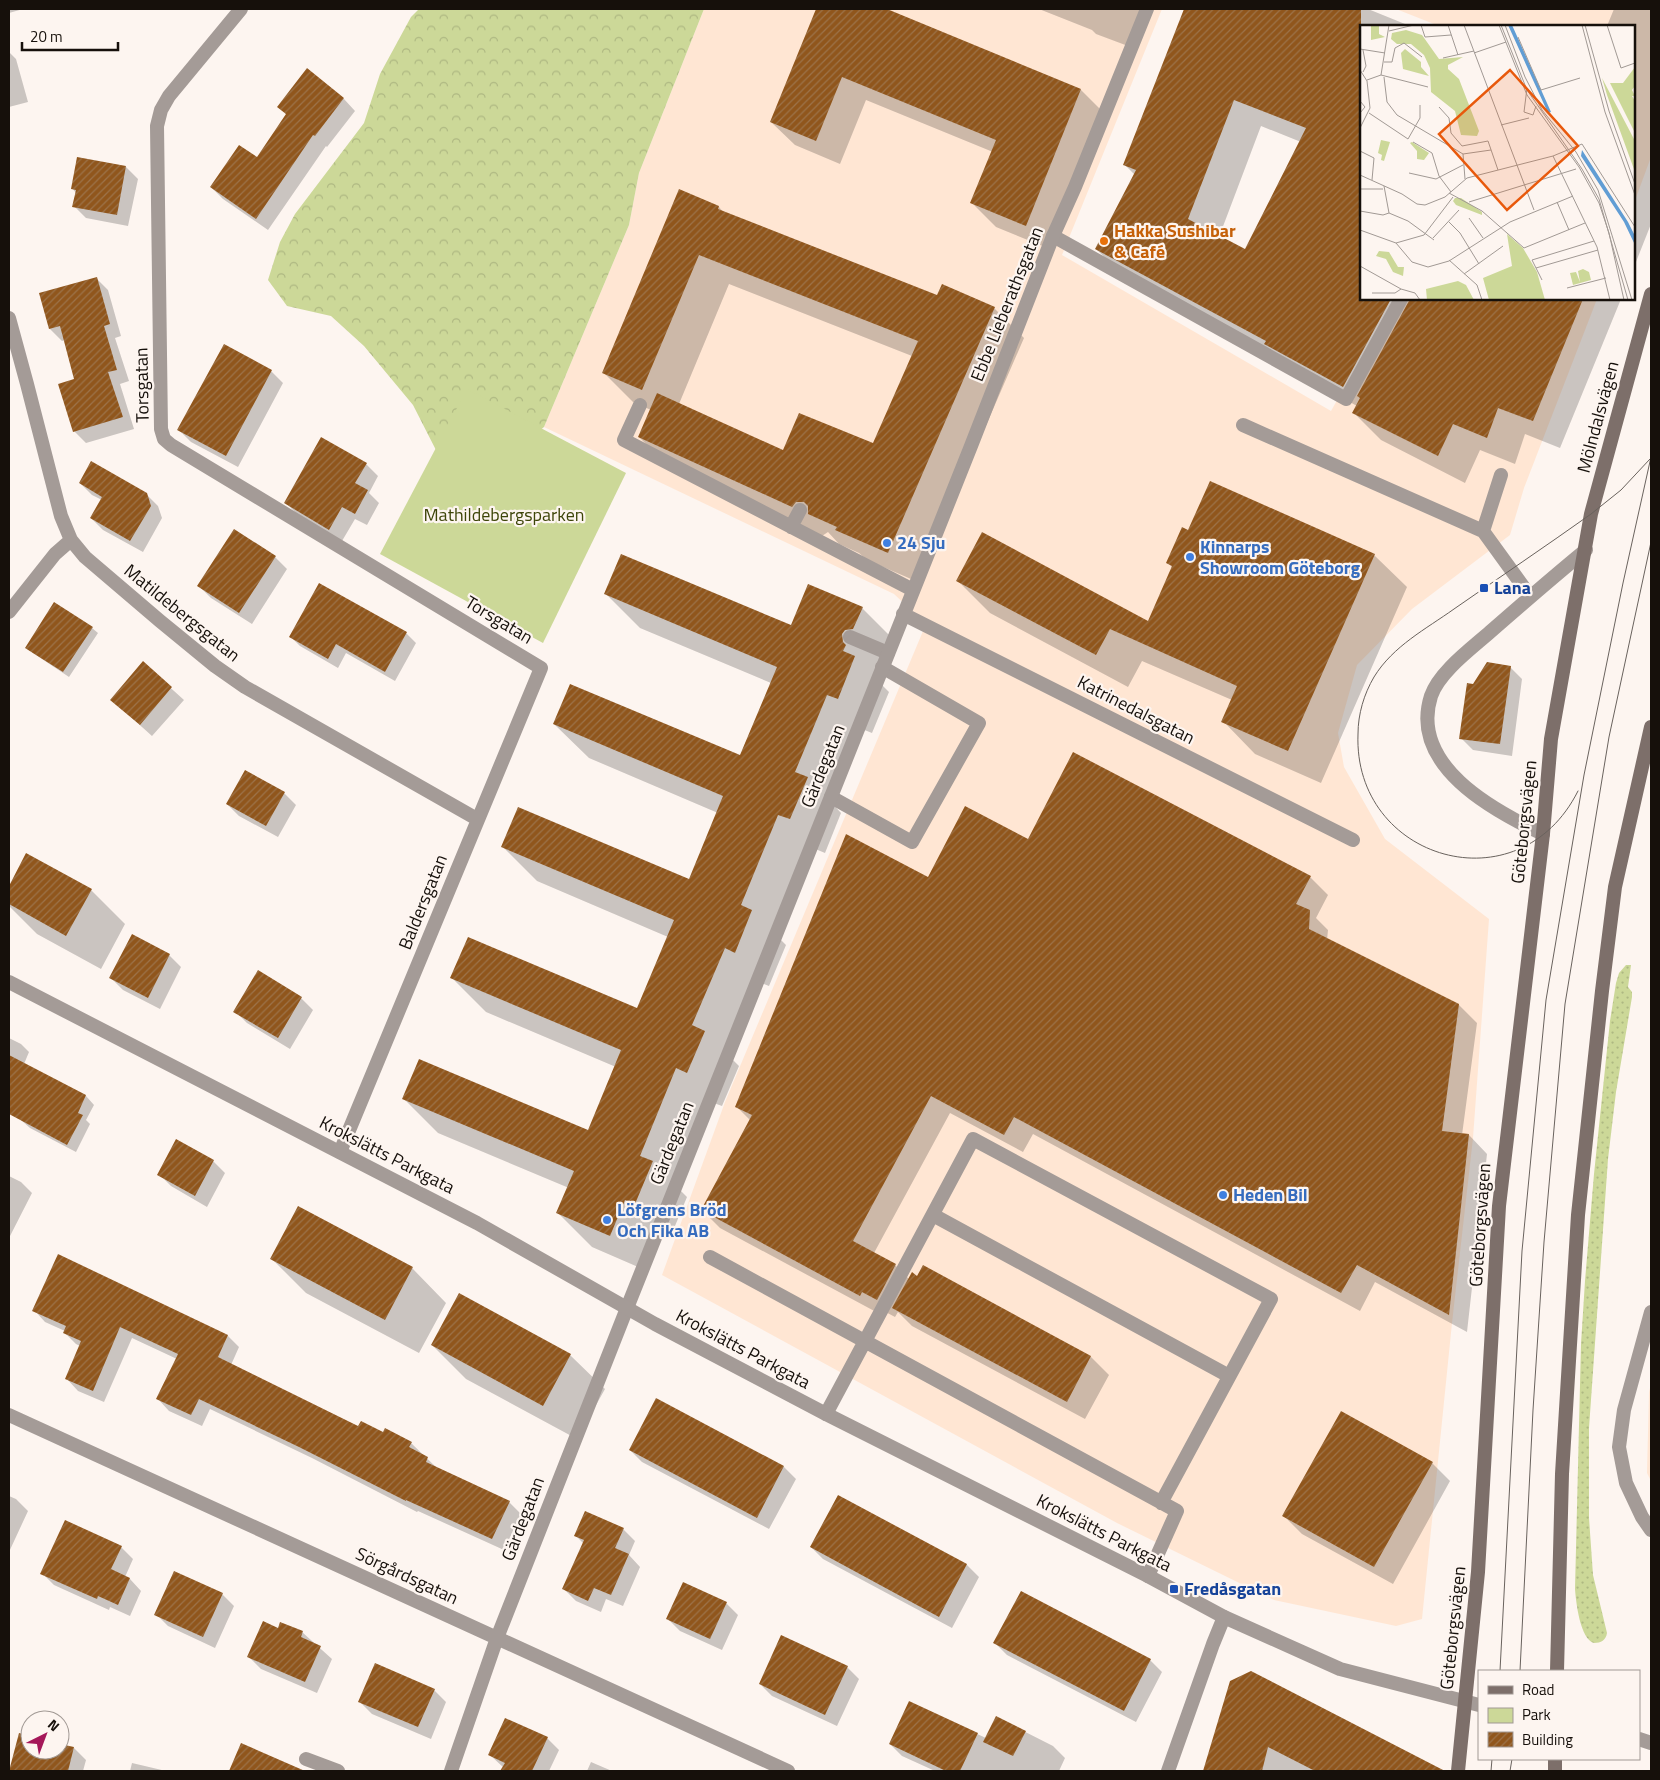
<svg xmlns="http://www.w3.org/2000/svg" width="1660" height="1780" viewBox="0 0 1660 1780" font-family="'Titillium Web',sans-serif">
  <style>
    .built { fill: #ffe6d3 }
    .grass { fill: url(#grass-dots) }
    .forest { fill: url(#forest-crowns) }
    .park { fill: #ccd898 }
    .shadow { fill: #0003; fill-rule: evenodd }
    .building { fill: url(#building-hatch); fill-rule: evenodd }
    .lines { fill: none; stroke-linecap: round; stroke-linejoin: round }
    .service { stroke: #a49b97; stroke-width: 14 }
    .minor { stroke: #a49b97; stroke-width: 14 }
    .tertiary { stroke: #a49b97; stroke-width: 14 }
    .secondary { stroke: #7d6f6a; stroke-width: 14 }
    .tram { stroke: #69625d; stroke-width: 1 }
    .food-dot { fill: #e8710a; stroke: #fdf5f0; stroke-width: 2 }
    .shop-dot { fill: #3f7fe0; stroke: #fdf5f0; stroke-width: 2 }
    .transit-dot { fill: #1a4fb4; stroke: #fdf5f0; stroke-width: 2 }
    .labels { text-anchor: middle; stroke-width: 4.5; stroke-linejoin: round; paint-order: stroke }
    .food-label { font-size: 18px; font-weight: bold; fill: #c56008; stroke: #fdf5f0; text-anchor: start }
    .street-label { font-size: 18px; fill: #16100b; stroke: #fdf5f0 }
    .park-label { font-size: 18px; fill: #3d4508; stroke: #fdf5f0 }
    .shop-label { font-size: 18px; font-weight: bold; fill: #366cbe; stroke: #fdf5f0; text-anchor: start }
    .transit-label { font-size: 18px; font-weight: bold; fill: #164399; stroke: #fdf5f0; text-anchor: start }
    .inset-road { fill: none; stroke: #a19994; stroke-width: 1 }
    .view { fill: #e8590c; fill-opacity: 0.15; stroke: #e8590c; stroke-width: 2.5 }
    .inset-edge { fill: none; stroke: #16100b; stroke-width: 2.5 }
  </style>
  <defs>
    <pattern id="grass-dots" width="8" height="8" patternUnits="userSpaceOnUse" patternTransform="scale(1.25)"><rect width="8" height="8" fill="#ccd898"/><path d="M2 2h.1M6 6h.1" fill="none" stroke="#aeb882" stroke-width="1.8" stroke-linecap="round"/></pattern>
    <pattern id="forest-crowns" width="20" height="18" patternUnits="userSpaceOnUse" patternTransform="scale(1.25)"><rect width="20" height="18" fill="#ccd898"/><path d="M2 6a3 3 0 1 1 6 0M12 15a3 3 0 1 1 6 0" fill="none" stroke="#aeb882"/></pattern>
    <pattern id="building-hatch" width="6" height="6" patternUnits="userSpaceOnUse" patternTransform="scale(1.25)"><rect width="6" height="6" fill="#90561c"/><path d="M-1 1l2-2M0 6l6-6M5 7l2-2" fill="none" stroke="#9c734a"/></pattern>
  </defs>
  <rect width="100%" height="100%" fill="#fdf5f0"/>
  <path class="built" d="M704 9H1162L1062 255 1331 411 1394 299H1597L1524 488 1510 535 1412 609 1357 665 1338 733 1344 767 1385 839 1489 919 1473 1138 1452 1323 1422 1619 1396 1626 1274 1600 1117 1523 662 1275 725 1102 926 624 894 594 544 427 629 225 639 173Z
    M1396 9H1651V157L1634 203V26H1439Z
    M1651 1384V1481L1647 1473 1649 1392Z"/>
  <path class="grass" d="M1626 965H1631L1628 987 1632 992V997L1616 1092 1608 1159 1589 1428V1518L1593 1575 1607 1633C1606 1640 1601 1643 1594 1643 1580 1639 1576 1602 1575 1589L1581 1344 1585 1281 1594 1174 1610 1021 1616 983 1619 973Z"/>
  <path class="forest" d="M419 9H704L639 173 629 225 544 427 493 468 439 456 413 405 364 346 331 316 287 306 268 280 280 242 295 214 364 123 380 74 411 17Z"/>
  <path class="park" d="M467 389 626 473 543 643 380 554Z"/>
  <path class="shadow" d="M9 9H23L9 13Z
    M817 9H883L1081 90 1105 114 1050 249 996 227 972 203 993 152 866 100 840 164 795 145 771 122Z
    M1039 9H1143L1128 46 1096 34 1092 30Z
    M1186 9H1368L1410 26H1361V299H1621L1560 448 1525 434 1515 464 1480 450 1465 483 1381 440 1354 413 1357 406 1124 276 1096 249 1135 175 1125 165ZM1261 126 1301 142 1246 251 1219 237Z
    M1614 9H1651V224L1634 267V26H1607Z
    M9 52 16 59 28 102 9 107Z
    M307 70 344 99 355 111 327 147 326 146 268 230 223 199 211 187 258 159 287 115 279 107Z
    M126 167 138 179 128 226 86 218 74 206 76 193 72 188Z
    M679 191 719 207 724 213 938 297 994 308 1024 338 918 582 867 560 859 553 839 544 828 532 822 536 669 467 639 437 651 410 633 402 603 372ZM729 284 912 356 874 445 784 452 679 404Z
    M96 278 108 290 121 336 115 338 129 381 120 384 134 429 86 443 74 431 75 380 65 340 62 341 50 329 40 294Z
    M271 371 283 383 238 467 191 442 179 430Z
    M366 464 378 476 369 493 379 503 367 525 355 519 342 541 298 515 286 503Z
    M80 483 146 494 158 506 162 518 143 552 103 530 91 518 102 500 92 495Z
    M1189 532 1374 555 1407 587 1321 783 1255 754 1223 721 1232 700 1142 661 1128 687 990 613 958 581 1148 623 1173 568 1167 562Z
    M275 557 287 569 252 624 211 598 199 586Z
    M606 594 791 627 862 608 896 642 879 682 889 692 872 733 862 729 831 802 841 813 825 853 813 848 776 935 786 945 769 986 759 982 728 1055 739 1066 722 1106 711 1102 676 1186 687 1197 670 1238 660 1234 645 1270 592 1247 558 1213 569 1188 438 1133 404 1099 589 1132 616 1067 486 1012 452 978 638 1010 668 937 537 881 503 847 689 881 718 813 589 758 554 724 740 756 771 683 640 628Z
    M92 628 98 633 69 677 33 653 27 648Z
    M406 633 416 643 395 681 346 653 338 668 300 646 291 637Z
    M143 663 184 700 152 736 112 700Z
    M1510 667 1522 679 1512 756 1473 750 1461 738 1473 685Z
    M284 793 296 805 278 837 239 816 227 804Z
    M1028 840 1310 877 1328 895 1316 918 1328 930 1327 940 1459 1005 1477 1023 1462 1135H1469L1487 1154 1467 1332 1375 1282 1360 1311 1033 1134 1023 1152 950 1113 874 1253 895 1265 909 1279 918 1277 1091 1357 1109 1375 1085 1419 912 1326 898 1312 895 1317 880 1309 878 1313 720 1228 702 1210 750 1120 737 1107 928 878Z
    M27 855 91 890 125 924 101 969 37 934 9 906V889Z
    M169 955 181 967 160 1009 123 990 111 978Z
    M301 998 313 1010 290 1049 247 1023 235 1011Z
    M9 1038 21 1044 29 1052 24 1064 86 1096 94 1105 86 1120 90 1124 76 1152 30 1128 21 1120 27 1109 9 1100Z
    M213 1161 225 1173 207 1207 171 1186 159 1174Z
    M9 1176 21 1182 32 1193 9 1238Z
    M272 1259 412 1268 446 1303 419 1353 306 1293Z
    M34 1310 228 1336 239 1347 231 1365 359 1427 411 1443 438 1469 509 1502 521 1514 504 1550 418 1511 417 1512 312 1458 210 1409 202 1426 169 1411 158 1399 177 1359 132 1338 104 1402 78 1391 67 1379 80 1346 76 1344 65 1333V1331L45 1322Z
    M432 1345 570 1355 605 1389 577 1439 466 1379Z
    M656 1400 784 1467 796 1479 769 1529 642 1462 630 1450Z
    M1432 1463 1450 1481 1393 1584 1302 1534 1284 1516Z
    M9 1496 16 1499 28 1511 9 1552Z
    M838 1496 967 1565 979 1577 952 1628 823 1559 811 1547Z
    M623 1529 635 1541 629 1555 640 1567 623 1606 606 1599 601 1612 576 1601 564 1589 584 1544 576 1536Z
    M121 1547 133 1559 125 1577 130 1579 141 1591 130 1616 110 1607 109 1610 54 1585 42 1573Z
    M222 1594 234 1606 215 1648 168 1626 156 1614Z
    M726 1603 738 1615 722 1650 680 1631 668 1619Z
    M279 1629 302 1632 332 1659 317 1693 261 1669 249 1657Z
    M995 1643 1150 1660 1162 1672 1136 1722 1007 1655Z
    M847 1667 859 1679 837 1726 772 1696 760 1684Z
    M1231 1682 1423 1762 1433 1771H1295L1292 1770V1771H1204Z
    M434 1690 446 1702 431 1739 372 1714 360 1702Z
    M909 1703 986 1738 996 1717 1053 1746 1065 1758 1059 1771H935L902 1756 890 1744Z
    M19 1735 30 1738V1750H60V1745L74 1748 86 1760 83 1771H11Z
    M547 1738 559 1750 549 1771H502L504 1768 490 1755Z
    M591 1762 612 1771H587Z
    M132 1763 166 1771H130Z"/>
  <path class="building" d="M816 9H887L1081 89 1026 226 970 203 996 140 842 77 816 141 770 122Z
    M1184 9H1361V299H1391L1343 387 1264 344 1266 341 1095 249 1136 170 1123 165ZM1234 100 1306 128 1245 249 1188 219Z
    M307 68 344 98 315 136 313 135 256 219 210 187 239 145 257 157 286 114 277 107Z
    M77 157 126 166 117 215 72 207 76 190 71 189Z
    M679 189 719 206 718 209 937 295 942 284 995 307 888 553 835 530 837 527 808 514V506L804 502H796L792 507 638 437 657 393 783 450 799 413 873 443 918 341 699 255 642 390 602 373Z
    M97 277 110 324 104 326 117 370 108 372 123 417 73 432 58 384 74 379 60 326 49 329 39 293Z
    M1410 299H1583L1533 421 1498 408 1487 438 1453 424 1438 456 1352 413 1360 398 1357 396Z
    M224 344 272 370 226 456 177 430Z
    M321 437 367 463 355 483 368 490 355 514 342 507 329 530 284 503Z
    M91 461 147 493 151 506 130 541 90 518 102 497 79 483Z
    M1210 481 1375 554 1288 751 1221 722 1237 686 1110 629 1096 655 956 581 982 532 1148 621 1172 566 1166 563 1182 527 1188 530Z
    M234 529 276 556 239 613 197 586Z
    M621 554 791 625 808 584 863 607 853 629 845 630 842 634 843 642 846 645 843 651 855 656 838 699 827 695 795 772 808 777 790 819 778 815 741 905 752 910 735 953 725 948 692 1025 705 1031 687 1073 676 1068 640 1156 653 1161 635 1204 625 1200 610 1236 556 1213 574 1171 402 1099 419 1059 588 1130 621 1050 450 978 468 937 637 1008 674 920 501 847 518 807 689 879 723 796 553 724 570 684 740 755 777 667 604 594Z
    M319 583 407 632 385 672 336 644 328 659 289 637Z
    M54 602 93 627 63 672 25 648Z
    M143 661 172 687 140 725 110 700Z
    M1487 662 1511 666 1500 744 1459 739 1467 683 1473 684Z
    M1073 752 1311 876 1296 904 1310 910 1309 929 1459 1004 1442 1131 1469 1134 1449 1315 1357 1265 1341 1293 1014 1117 1004 1135 931 1096 853 1241 896 1264 877 1300 862 1292 860 1296 701 1210 752 1115 735 1107 846 834 928 877 965 806 1028 839Z
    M245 770 285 792 266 826 226 804Z
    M26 853 92 889 66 936 9 904V886Z
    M132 934 170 954 148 998 109 978Z
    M258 970 302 997 278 1038 233 1012Z
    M9 1055 86 1095 78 1113 83 1115 67 1145 9 1114Z
    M176 1139 214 1160 195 1196 157 1175Z
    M298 1206 413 1267 385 1320 270 1259Z
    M58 1254 228 1335 218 1357 358 1426 361 1421 383 1432 385 1428 412 1442 409 1447 428 1457 426 1462 510 1501 492 1539 406 1500V1501L299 1447 199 1399 191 1415 156 1399 178 1354 120 1327 93 1391 65 1379 81 1341 63 1333 66 1326 32 1311Z
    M923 1265 1091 1356 1067 1402 892 1308 912 1272 917 1276Z
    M459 1293 571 1354 543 1406 431 1345Z
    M656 1398 784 1466 757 1518 629 1450Z
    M1341 1411 1433 1462 1374 1567 1282 1516Z
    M838 1495 967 1564 939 1617 810 1547Z
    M585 1511 624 1528 615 1548 629 1554 611 1595 594 1588 588 1601 562 1589 584 1540 574 1536Z
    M65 1520 122 1546 111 1569 130 1578 118 1605 98 1596 97 1599 40 1574Z
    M174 1571 223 1593 203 1637 154 1615Z
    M683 1582 727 1602 710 1639 666 1619Z
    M1021 1591 1151 1659 1124 1711 993 1643Z
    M263 1621 278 1628 280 1622 303 1631 301 1637 321 1646 305 1682 247 1657Z
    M781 1635 848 1666 825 1715 759 1684Z
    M375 1663 435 1689 418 1727 358 1702Z
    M1251 1671 1445 1771H1315L1268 1747 1262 1771H1203L1230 1681Z
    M909 1701 978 1733 960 1771H946L889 1744Z
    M996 1716 1026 1731 1013 1756 983 1742Z
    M505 1718 548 1737 532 1771H500L505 1763 488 1755Z
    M19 1733 30 1736V1750H60V1744L74 1747 68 1771H9Z
    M241 1743 305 1771H229Z"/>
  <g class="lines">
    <path class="service" d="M1053 236 1346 399 1401 299
      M640 405 624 440 913 590
      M1243 425 1483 531 1530 596
      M791 527 800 510
      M1483 531 1501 475
      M850 637 888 653
      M831 797 912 842 979 723 882 667
      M1543 834C1492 810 1409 765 1431 696 1439 672 1472 648 1490 632 1522 604 1553 577 1586 550
      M933 1215 1229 1376
      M710 1257 1177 1511 1148 1576
      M1651 1312 1624 1410 1619 1447 1626 1483 1642 1517 1651 1530
      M826 1414 973 1139 1271 1299 1161 1503
      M306 1759 338 1771"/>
    <path class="minor" d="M241 9 169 96 161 110 157 126 161 429 164 439 171 445 541 668 340 1152
      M9 318 27 384 61 516 71 540 85 557 160 621 215 666 245 687 477 819
      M9 612 55 554 71 540
      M903 614 1353 840
      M9 1415 788 1771
      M1639 1739 1651 1743
      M451 1771 497 1638 627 1308 971 446 1053 236 1075 187 1147 9
      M1168 1771 1213 1644 1224 1617"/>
    <path class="tertiary" d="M9 982 477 1223 655 1324 826 1414 1148 1576 1224 1617 1340 1669 1479 1705"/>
    <path class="secondary" d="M1557 1671 1562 1474 1578 1215 1602 991 1615 887 1651 727
      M1458 1771 1478 1572 1499 1206 1543 834 1551 739 1591 514 1651 294
      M1555 1771V1759"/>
    <path class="tram" d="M1578 791C1519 909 1353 860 1358 734 1358 714 1364 694 1374 677 1393 646 1426 629 1454 609 1500 577 1546 546 1591 514L1621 490 1650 459
      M1500 1671 1522 1251 1546 1000 1584 775 1623 583 1651 457
      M1520 1671 1533 1410 1544 1242 1565 1004 1609 737 1651 542
      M1491 1771 1492 1759
      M1510 1771 1512 1759"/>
  </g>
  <circle class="food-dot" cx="1104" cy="241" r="5"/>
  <g class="shop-dot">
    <circle cx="887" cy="543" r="5"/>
    <circle cx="1190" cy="557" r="5"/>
    <circle cx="1223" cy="1195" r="5"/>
    <circle cx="607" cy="1220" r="5"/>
  </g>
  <g class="transit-dot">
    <rect x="1479" y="583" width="10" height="10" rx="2.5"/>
    <rect x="1169" y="1584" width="10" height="10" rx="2.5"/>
  </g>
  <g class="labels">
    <g class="food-label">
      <text x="1114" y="237">Hakka Sushibar<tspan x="1114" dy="21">&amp; Café</tspan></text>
    </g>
    <g class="street-label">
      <text transform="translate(1007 304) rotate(-68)" y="6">Ebbe Lieberathsgatan</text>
      <text transform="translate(142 385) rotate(-91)" y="6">Torsgatan</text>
      <text transform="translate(1598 417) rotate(-75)" y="6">Mölndalsvägen</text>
      <text transform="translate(182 613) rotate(39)" y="6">Matildebergsgatan</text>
      <text transform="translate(499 620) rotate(31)" y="6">Torsgatan</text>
      <text transform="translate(1136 710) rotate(27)" y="6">Katrinedalsgatan</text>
      <text transform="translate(823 766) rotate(-68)" y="6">Gärdegatan</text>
      <text transform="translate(1524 822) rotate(-84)" y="6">Göteborgsvägen</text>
      <text transform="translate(423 902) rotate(-68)" y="6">Baldersgatan</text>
      <text transform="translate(672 1143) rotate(-68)" y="6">Gärdegatan</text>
      <text transform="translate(387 1155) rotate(27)" y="6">Krokslätts Parkgata</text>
      <text transform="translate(1480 1225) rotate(-86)" y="6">Göteborgsvägen</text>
      <text transform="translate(743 1349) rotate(28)" y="6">Krokslätts Parkgata</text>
      <text transform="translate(523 1519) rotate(-69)" y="6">Gärdegatan</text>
      <text transform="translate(1104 1533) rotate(27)" y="6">Krokslätts Parkgata</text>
      <text transform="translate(407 1576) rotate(25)" y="6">Sörgårdsgatan</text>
      <text transform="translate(1453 1628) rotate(-84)" y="6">Göteborgsvägen</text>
    </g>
    <g class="park-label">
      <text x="504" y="521">Mathildebergsparken</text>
    </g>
    <g class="shop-label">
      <text x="897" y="549">24 Sju</text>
      <text x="1200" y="553">Kinnarps<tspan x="1200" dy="21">Showroom Göteborg</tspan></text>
      <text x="1233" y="1201">Heden Bil</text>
      <text x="617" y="1216">Löfgrens Bröd<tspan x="617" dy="21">Och Fika AB</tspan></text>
    </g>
    <g class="transit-label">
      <text x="1494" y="594">Lana</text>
      <text x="1184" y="1595">Fredåsgatan</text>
    </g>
  </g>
  <g transform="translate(1360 25)">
    <rect width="275" height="275" fill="#fdf5f0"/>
    <path d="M45 24 61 37V42L69 51 43 44 41 28ZM21 115 30 117 24 136 21 135 22 130 18 128ZM223 244 229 247 231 255 213 260 210 248 216 247 220 257 218 246Z" fill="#ccd898"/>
    <path d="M11 0H19V9L25 12 11 15ZM46 5 62 10 79 34 103 32 88 40V44L99 54 119 106 117 111 101 110 95 86 71 67 70 43 64 30 51 19H37L31 14 32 8ZM275 42V61L272 65 275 71H272L275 76V108L250 58H263ZM242 53 275 116V147L247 70ZM52 117 69 128 64 135 57 134V126L50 118ZM95 173H101L122 187V190L96 180 93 176ZM147 209 163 223 177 247 185 275H129L123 253 152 241ZM19 226 29 227 38 242H44L43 251 33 247 26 234 16 231ZM98 256 106 260 114 275H67L66 264Z" fill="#ccd898"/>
    <path d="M148 0H152L191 87 188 88ZM222 125 268 197 275 211V220L264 197 221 131Z" fill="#619dd4"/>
    <path class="inset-road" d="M61 0 65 12 91 10M88 0 98 30M104 0 174 185M139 0 167 70 219 142 239 178 249 208 264 275M141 0 167 65 222 144 239 174 268 275M145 0 165 52 182 85 216 127 238 165 272 275M222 0 245 87 275 170M225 0 249 86 275 159M247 0 261 43 275 38M29 6 54 0M158 12 181 65 220 53M0 24 25 28M114 28 146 17M83 33 114 26M24 37H32L35 23 44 18 62 32M0 45 7 56 10 83 0 103M3 47 6 41 3 25M21 50 29 0M24 52 27 77 37 90 103 129 131 125M7 55 21 50 68 62M167 63 164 87 173 90 176 81M0 76 5 82 0 88M79 82 89 93 91 108 102 121 128 116 138 145M9 88 48 114 60 93V80M141 100 169 93M53 117 72 128 79 151 91 167M0 126 14 133 12 155M103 129 105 154M193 131 237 222 250 275M49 148 76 154 103 140M0 150 42 169 57 179 65 180 85 172 107 153 193 131 222 119 275 202M24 161 29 188M0 164H23M89 168 122 186 164 223 225 198M109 177 216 144M197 177 209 205M0 186 23 190 29 188 48 196 74 215M109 193 123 213M89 197 100 208 119 239M0 205 36 218 52 237 68 242 89 236 150 197 213 171M73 213 99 185M36 218 64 210 93 172M89 235 117 260 122 275M0 241 41 264 55 268 60 275M176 243 238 225M104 249 143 221M182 255 172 235 234 216M207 263 246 253M12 268H35L41 264"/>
    <path class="view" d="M150 45 218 121 147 185 79 109Z"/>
    <rect width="275" height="275" class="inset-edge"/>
  </g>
  <rect width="1660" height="1780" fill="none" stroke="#16100b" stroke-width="20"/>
  <rect x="1478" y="1670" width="162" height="90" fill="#fdf5f0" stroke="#a19994"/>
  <rect x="1488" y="1686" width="25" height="8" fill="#7d6f6a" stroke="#a19994"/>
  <text x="1522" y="1695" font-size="15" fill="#16100b">Road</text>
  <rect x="1488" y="1708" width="25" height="15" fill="#ccd898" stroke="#a19994"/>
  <text x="1522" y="1720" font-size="15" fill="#16100b">Park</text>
  <rect x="1488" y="1732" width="25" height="15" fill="url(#building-hatch)" stroke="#a19994"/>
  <text x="1522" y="1745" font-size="15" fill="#16100b">Building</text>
  <g transform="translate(45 1735) rotate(42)"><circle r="24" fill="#fdf5f0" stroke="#a19994"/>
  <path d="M0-4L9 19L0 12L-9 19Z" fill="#a51759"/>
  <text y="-8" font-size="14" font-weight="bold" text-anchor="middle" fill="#16100b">N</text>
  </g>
  <path d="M22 42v8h96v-8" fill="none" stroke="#16100b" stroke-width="2.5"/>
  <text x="30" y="42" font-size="15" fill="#16100b" stroke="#fdf5f0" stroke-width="4" paint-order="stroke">20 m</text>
</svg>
